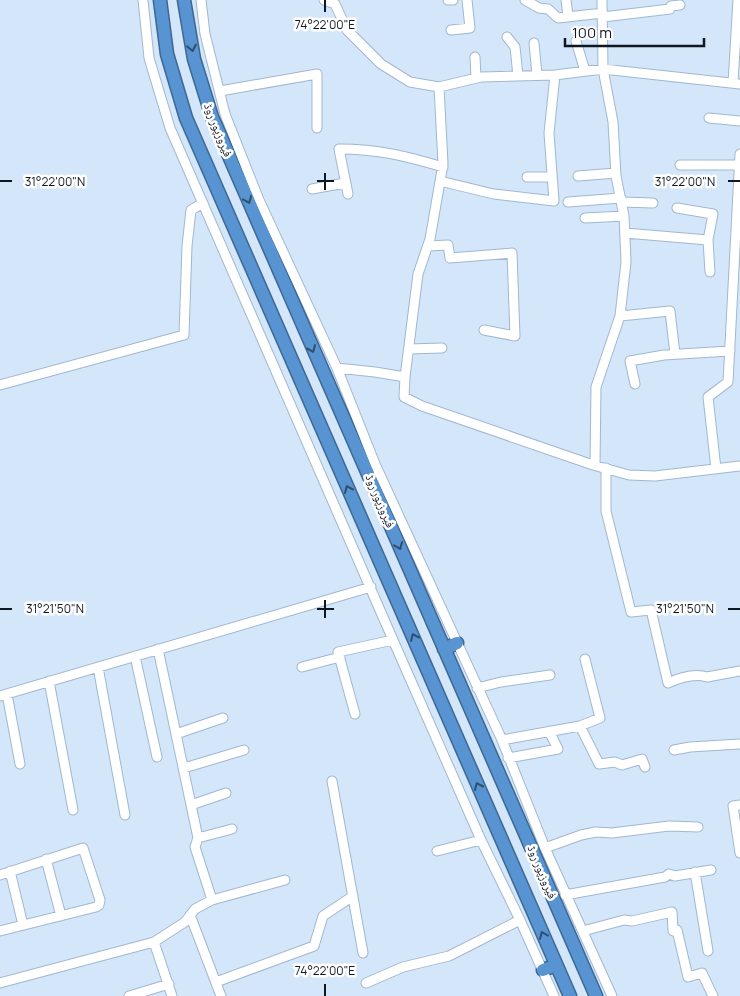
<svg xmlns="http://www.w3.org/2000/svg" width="740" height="996" viewBox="0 0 740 996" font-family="Manrope,'Noto Naskh Arabic',sans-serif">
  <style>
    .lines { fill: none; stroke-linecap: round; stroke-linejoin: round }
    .minor-casing { stroke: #a1b7cf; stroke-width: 11 }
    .highway-casing { stroke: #3e6893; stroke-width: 15 }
    .minor { stroke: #fff; stroke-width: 9 }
    .highway { stroke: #5794d1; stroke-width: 12 }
    .oneway { stroke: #2f4f70 }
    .ticks { fill: none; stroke: #0f1720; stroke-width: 2 }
    .labels { text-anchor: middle; stroke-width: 5; stroke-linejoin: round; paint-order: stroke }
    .street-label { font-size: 12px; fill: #0f1720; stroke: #fff }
    .ticks-label { font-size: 12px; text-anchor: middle; fill: #0f1720; stroke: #fff; stroke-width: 5; stroke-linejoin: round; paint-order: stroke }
  </style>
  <rect width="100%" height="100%" fill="#d4e6fa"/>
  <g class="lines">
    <g class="minor-casing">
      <path id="minor" d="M143 0 149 58 170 128 393 640 481 840 520 920 554 996
        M201 0 205 34 225 114 259 200 337 368 375 464 502 740 545 848 612 996
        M324 0 335 4 347 30 381 64 410 82 439 87 481 77 555 75 603 69 740 84
        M448 0H453
        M525 0 539 8 548 9 558 18 603 13
        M566 0 568 16
        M603 17 670 9 671 6 680 5
        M451 30 470 28 467 0
        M507 37 515 47 518 76
        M576 41 585 71
        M534 43 537 75
        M475 57 476 78
        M733 83 738 0
        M439 87 443 164 430 239 418 274 405 377 404 397 422 406 593 465 629 475 655 476 740 466
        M220 91 317 74V128
        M709 118 740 121
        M680 165H739
        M578 176 616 173
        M527 177H552
        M440 181 494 194 554 201 549 133 555 75
        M312 189 345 183
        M348 194 339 149C378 149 406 156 443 167
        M568 202 621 198
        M622 202 653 203
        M677 208 713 214 708 240
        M585 218 624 216
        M625 233 708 240 710 272
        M428 246 448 245 450 258 512 253 515 336 484 330
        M620 316 670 311 675 354
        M409 349 442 348
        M337 368 375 372 405 377
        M635 384 630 361 664 355 730 351
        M0 385 184 335 187 246 191 210 203 203
        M595 465 596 387 620 316 626 262 624 216 616 176 613 122 603 69 602 0
        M606 468V511L631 612 651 610 668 683C679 678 695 673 707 677L740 671
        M716 469 708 397 728 382 740 154
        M158 649 198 838 195 847 212 900
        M135 656 157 757
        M98 667 125 815
        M302 667 340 657
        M49 681 73 810
        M477 688 501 682 550 675
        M7 694 20 764
        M0 696 371 587
        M355 714 338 652 393 640
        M580 726 599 764 615 762 622 765 642 759 645 767
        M176 734 223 718
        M502 740 580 726 600 718 585 659
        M674 750 690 747 740 744
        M508 758 558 749 549 731
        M184 768 244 750
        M332 781 363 953
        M191 805 226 793
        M740 805 733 806 740 853
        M198 838 232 829
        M545 848 581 835 596 832 612 833 669 826 698 827
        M437 851 481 840
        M46 859 61 916
        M10 871 23 925
        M695 872 708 951
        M0 875 83 848 100 900 99 905 96 907 0 931
        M565 895 665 877 669 874 675 876 711 870
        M190 915 221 996
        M583 931 624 920 632 921 672 912 673 931 677 930 688 977 702 973 713 996
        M154 942 172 996
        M216 982 314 946 323 916 353 896
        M0 983 154 942 185 922 195 909 212 900 285 880
        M366 983 403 967 449 956 520 920
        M129 996 169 984"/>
    </g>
    <g class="highway-casing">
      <path id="highway" d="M160 0 167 54 186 118 570 996
        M184 0 194 59 212 117 596 996
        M444 649 457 643
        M543 970 556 965"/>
    </g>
    <use href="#minor" class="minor"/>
    <use href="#highway" class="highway"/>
  </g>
  <defs><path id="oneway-chevron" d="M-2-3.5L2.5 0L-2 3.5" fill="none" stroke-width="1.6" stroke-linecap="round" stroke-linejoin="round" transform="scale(1.25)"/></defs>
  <g class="oneway">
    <use href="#oneway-chevron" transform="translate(192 48) rotate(79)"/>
    <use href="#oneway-chevron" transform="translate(248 200) rotate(67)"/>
    <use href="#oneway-chevron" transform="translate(312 349) rotate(66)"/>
    <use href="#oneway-chevron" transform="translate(348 489) rotate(-114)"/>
    <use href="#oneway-chevron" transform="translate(399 546) rotate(67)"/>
    <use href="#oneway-chevron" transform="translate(414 637) rotate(-114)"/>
    <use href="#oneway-chevron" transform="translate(478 786) rotate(-114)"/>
    <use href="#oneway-chevron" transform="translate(543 935) rotate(-113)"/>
  </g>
  <path class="ticks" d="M325 0V12M325 173V190M0 181H12M317 181H334M728 181H740M325 600V618M0 609H12M317 609H334M728 609H740M325 984V996"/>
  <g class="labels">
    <g class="street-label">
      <text transform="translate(218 130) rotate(68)" y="4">فیروزپور روڈ</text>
      <text transform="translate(380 501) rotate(67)" y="4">فیروزپور روڈ</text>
      <text transform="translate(542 872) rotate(67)" y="4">فیروزپور روڈ</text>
    </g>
  </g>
  <g class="ticks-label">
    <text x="325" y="29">74°22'00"E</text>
    <text x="55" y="186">31°22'00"N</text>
    <text x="685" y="186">31°22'00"N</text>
    <text x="55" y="613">31°21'50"N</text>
    <text x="685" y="613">31°21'50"N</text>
    <text x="325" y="975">74°22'00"E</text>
  </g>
  <path d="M565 38v8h139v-8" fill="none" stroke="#0f1720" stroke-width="2.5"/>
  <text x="572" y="38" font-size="15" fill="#0f1720" stroke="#ffffff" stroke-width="4" paint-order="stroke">100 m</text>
</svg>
